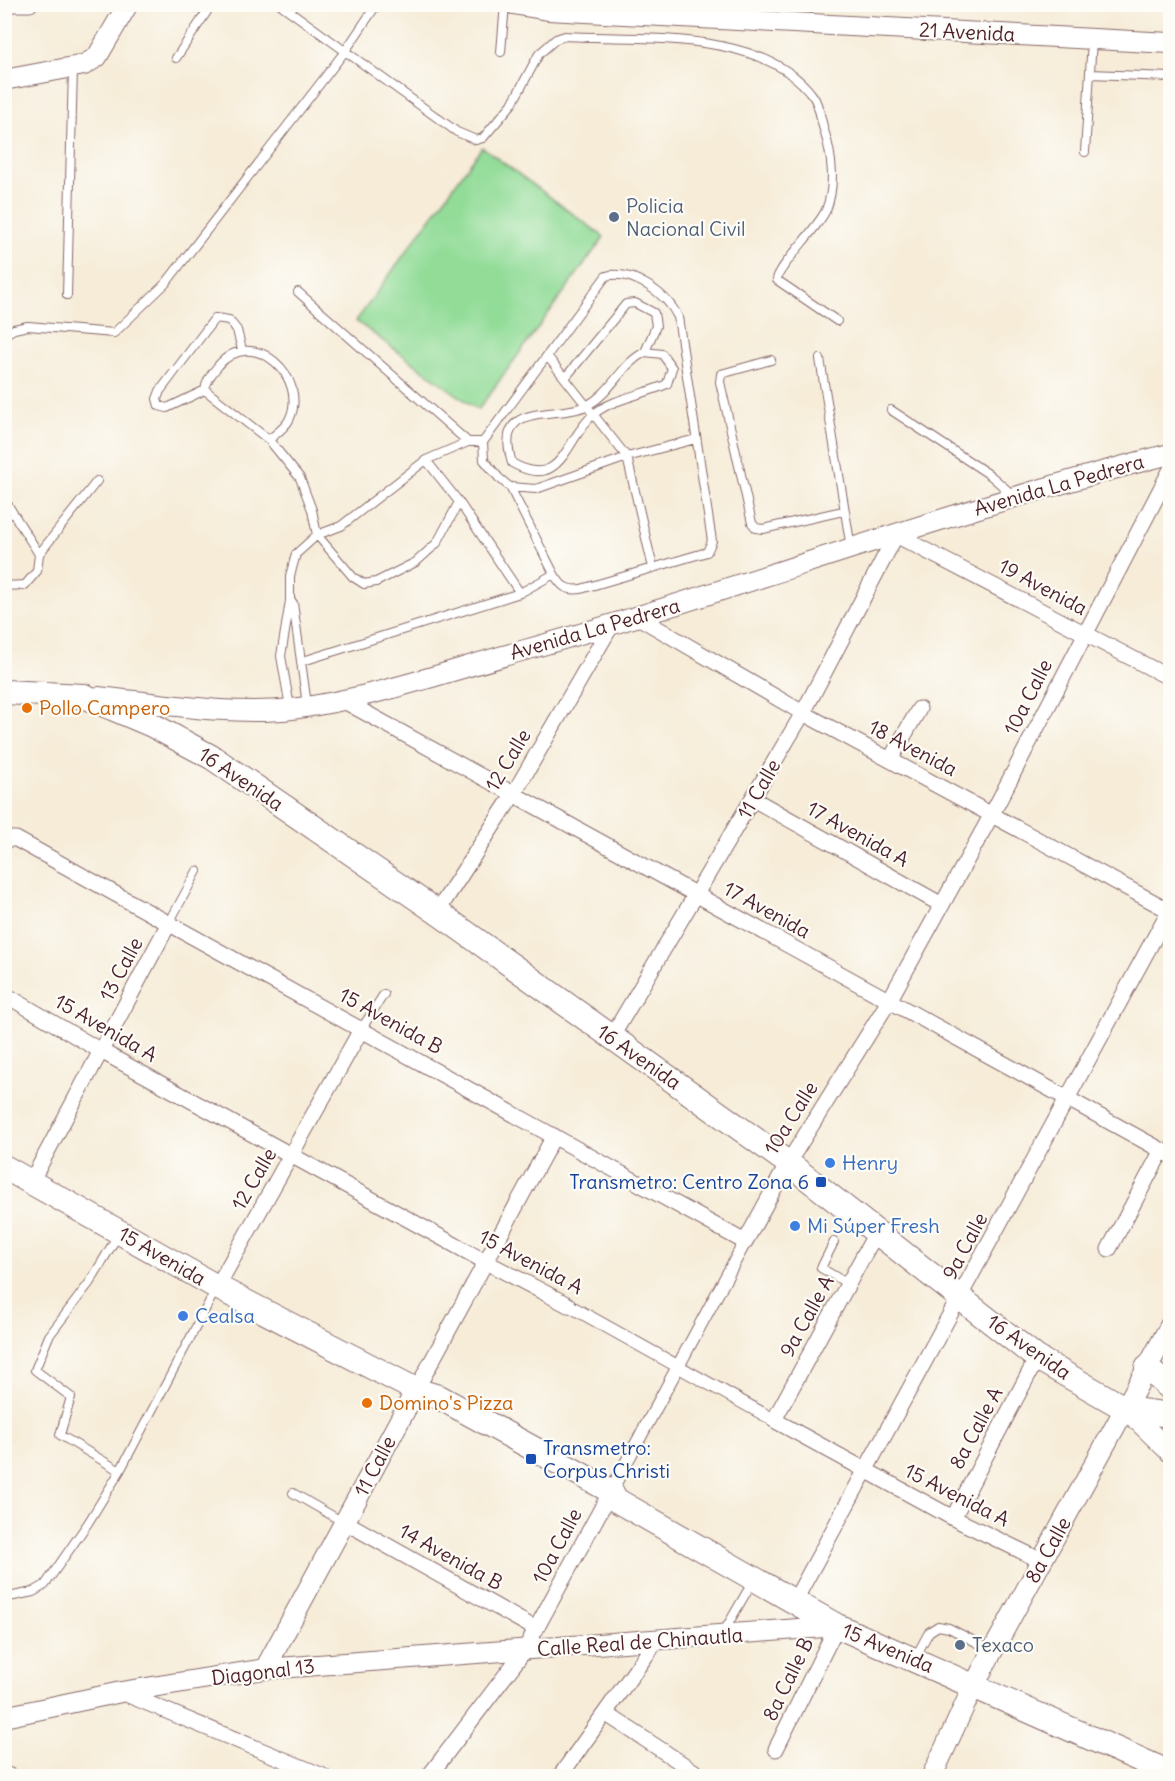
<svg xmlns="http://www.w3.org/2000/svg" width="1175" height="1781" viewBox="0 0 1175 1781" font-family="Delius,sans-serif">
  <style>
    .green { fill: #92dc98; stroke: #6e7e62; stroke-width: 1.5 }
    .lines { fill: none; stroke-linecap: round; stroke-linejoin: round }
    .service-casing { stroke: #866768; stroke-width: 10 }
    .pedestrian-casing { stroke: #866768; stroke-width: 14 }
    .minor-casing { stroke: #866768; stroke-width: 17 }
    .tertiary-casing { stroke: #866768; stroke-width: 22 }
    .primary-casing { stroke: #866768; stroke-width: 26 }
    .service { stroke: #fff; stroke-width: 8 }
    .pedestrian { stroke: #fff; stroke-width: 12 }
    .minor { stroke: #fff; stroke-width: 15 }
    .tertiary { stroke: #fff; stroke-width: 20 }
    .primary { stroke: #fff; stroke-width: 24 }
    .service-dot { fill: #5c6f8a; stroke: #fdfcf7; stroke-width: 2 }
    .food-dot { fill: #e8710a; stroke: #fdfcf7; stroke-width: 2 }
    .shop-dot { fill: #3f7fe0; stroke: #fdfcf7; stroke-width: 2 }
    .transit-dot { fill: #1a4fb4; stroke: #fdfcf7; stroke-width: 2 }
    .labels { text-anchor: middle; stroke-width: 4.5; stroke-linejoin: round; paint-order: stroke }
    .street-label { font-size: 20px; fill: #4a1f2b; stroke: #fdfcf7 }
    .service-label { font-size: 20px; fill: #4e5e75; stroke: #fdfcf7; text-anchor: start }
    .food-label { font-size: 20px; fill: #c56008; stroke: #fdfcf7; text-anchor: start }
    .shop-label { font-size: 20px; fill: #366cbe; stroke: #fdfcf7; text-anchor: start }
    .transit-label { font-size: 20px; fill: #164399; stroke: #fdfcf7; text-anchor: end }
  </style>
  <rect width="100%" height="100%" fill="#fdfcf7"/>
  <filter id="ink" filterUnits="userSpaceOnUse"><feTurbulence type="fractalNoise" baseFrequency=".0167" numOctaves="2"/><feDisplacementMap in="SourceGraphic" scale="12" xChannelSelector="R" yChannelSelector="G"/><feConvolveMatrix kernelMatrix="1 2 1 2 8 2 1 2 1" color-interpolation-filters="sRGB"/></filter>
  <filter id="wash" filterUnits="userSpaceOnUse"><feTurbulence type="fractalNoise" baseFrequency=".008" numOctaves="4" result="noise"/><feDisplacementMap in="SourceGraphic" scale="24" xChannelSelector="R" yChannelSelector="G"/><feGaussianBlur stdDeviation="1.35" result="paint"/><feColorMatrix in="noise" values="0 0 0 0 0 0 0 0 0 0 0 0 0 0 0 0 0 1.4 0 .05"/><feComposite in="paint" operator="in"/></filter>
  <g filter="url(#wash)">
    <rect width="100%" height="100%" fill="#f6ecd8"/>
    <path class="green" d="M482 147 604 237 478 410 356 321Z"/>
  </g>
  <g filter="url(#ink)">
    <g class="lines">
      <g class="service-casing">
        <path id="service" d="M280 4 457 132 476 140 483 138 512 104 539 54 556 39 565 36C640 40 764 29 813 96 819 104 821 120 824 130 832 155 836 186 826 210 819 227 776 269 777 280L837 321
          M752 4 755 20
          M501 52 505 4
          M176 58 212 4
          M1090 74 1170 77
          M1085 152 1092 40
          M298 292 468 442
          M67 295 73 69
          M4 335 14 329 28 326 114 333 166 283 346 50 377 4
          M645 352 662 354 672 368 667 384C646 394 611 399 594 414 565 438 563 492 512 463 492 398 557 421 588 405 612 392 621 364 645 352Z
          M548 357 627 457 653 568
          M820 359 851 548
          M771 360 721 374 720 382 752 523 756 528 763 529 843 511
          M565 378 626 304 635 303 654 313 656 326 645 352
          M205 390 167 408 159 406 157 399 160 391 215 318 229 320 237 330 242 350
          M891 410 990 475 1014 496
          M269 440C275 434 285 428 289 420 310 378 253 324 218 366 211 374 206 381 205 390L269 440 300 478 312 510 317 535 353 577 364 584 376 582 416 562 437 543 459 502
          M483 442 484 460 499 478 510 487 536 489 627 457 696 439
          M426 460 459 502 520 593
          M4 499 39 554 37 571 25 585 4 586
          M39 554 97 481
          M290 601 293 603 307 705
          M303 661 520 593 554 574 510 487
          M290 707 281 656 290 601V576L296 554 317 535 341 526 426 460 468 442H483L606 276C632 269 667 294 678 317L712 541 707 552 581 589C566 591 561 586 554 574
          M169 923 197 871
          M362 1028 384 994
          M118 1235 90 1282 49 1336 35 1370 71 1397 60 1435 120 1471
          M834 1242 821 1268 848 1284
          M293 1493 343 1522
          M4 1598 33 1592 45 1585 88 1523 120 1471 216 1289
          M723 1633 753 1581
          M915 1658 929 1632 938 1626 949 1628 993 1651"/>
      </g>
      <g class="pedestrian-casing">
        <path id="pedestrian" d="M568 1305 774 1420
          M611 1491 745 1242"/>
      </g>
      <g class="minor-casing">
        <path id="minor" d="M13 4H30
          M638 617 803 713 1170 911
          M344 701 1170 1155
          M890 760 919 709
          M753 799 942 905
          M4 839H16L745 1242 788 1163 889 1001 992 814 1170 471
          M437 912 513 795 611 626
          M4 994 101 1051 486 1262 568 1305
          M611 1038 803 713 896 535 1170 678
          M31 1182 169 923
          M877 1231 774 1420 953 1518 1042 1561
          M1109 1249 1162 1150
          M217 1287 362 1028
          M416 1390 554 1136
          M953 1518 1037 1358
          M345 1522 536 1629
          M794 1602 1170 909
          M121 1692 323 1776
          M605 1713 701 1776
          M776 1749 837 1626
          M4 1774 10 1776
          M429 1776 524 1651 611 1491
          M560 1776 657 1640"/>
      </g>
      <g class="tertiary-casing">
        <path id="tertiary" d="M513 4 548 10 1170 43
          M4 80 84 65 97 57 128 4
          M98 697C162 703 228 716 292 709 371 699 448 671 525 650 741 589 952 509 1170 454
          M1126 1409 1170 1452
          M265 1669 416 1390
          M4 1717 121 1692 265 1669 837 1626
          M932 1776 974 1685 1170 1326"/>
      </g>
      <g class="primary-casing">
        <path id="primary" d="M4 692 84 696 152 725 213 758 437 912 788 1163 1037 1358 1126 1409 1170 1415
          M4 1167 217 1287 418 1391 439 1397 611 1491 616 1500 837 1626 1170 1773
          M1147 1368 1170 1388"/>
      </g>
      <use href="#service" class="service"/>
      <use href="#pedestrian" class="pedestrian"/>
      <use href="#minor" class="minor"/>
      <use href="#tertiary" class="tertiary"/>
      <use href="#primary" class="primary"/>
    </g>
  </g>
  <g class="service-dot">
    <circle cx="614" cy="217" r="6"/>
    <circle cx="960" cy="1645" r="6"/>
  </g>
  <g class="food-dot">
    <circle cx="27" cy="708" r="6"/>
    <circle cx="367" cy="1403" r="6"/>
  </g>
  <g class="shop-dot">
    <circle cx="830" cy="1163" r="6"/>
    <circle cx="795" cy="1226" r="6"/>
    <circle cx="183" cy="1316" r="6"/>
  </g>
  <g class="transit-dot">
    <rect x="815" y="1176" width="12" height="12" rx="3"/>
    <rect x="525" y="1453" width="12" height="12" rx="3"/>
  </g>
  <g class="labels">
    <g class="street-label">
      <text transform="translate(967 32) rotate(3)" y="7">21 Avenida</text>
      <text transform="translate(1059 485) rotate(-16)" y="7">Avenida La Pedrera</text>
      <text transform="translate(1043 587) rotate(28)" y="7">19 Avenida</text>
      <text transform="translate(595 629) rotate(-16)" y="7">Avenida La Pedrera</text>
      <text transform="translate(1028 697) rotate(-63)" y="7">10a Calle</text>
      <text transform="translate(913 748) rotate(28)" y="7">18 Avenida</text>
      <text transform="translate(508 760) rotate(-59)" y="7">12 Calle</text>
      <text transform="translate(241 779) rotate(34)" y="7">16 Avenida</text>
      <text transform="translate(759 789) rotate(-60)" y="7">11 Calle</text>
      <text transform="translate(858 834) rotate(29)" y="7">17 Avenida A</text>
      <text transform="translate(767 910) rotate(29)" y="7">17 Avenida</text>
      <text transform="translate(121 969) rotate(-62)" y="7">13 Calle</text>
      <text transform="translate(391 1021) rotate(29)" y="7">15 Avenida B</text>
      <text transform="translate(106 1028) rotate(30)" y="7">15 Avenida A</text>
      <text transform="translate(639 1057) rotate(35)" y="7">16 Avenida</text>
      <text transform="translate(791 1118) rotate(-58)" y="7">10a Calle</text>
      <text transform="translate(254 1179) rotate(-60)" y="7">12 Calle</text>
      <text transform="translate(965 1246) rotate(-62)" y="7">9a Calle</text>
      <text transform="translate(162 1256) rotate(30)" y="7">15 Avenida</text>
      <text transform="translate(531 1262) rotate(28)" y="7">15 Avenida A</text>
      <text transform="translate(807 1316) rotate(-61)" y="7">9a Calle A</text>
      <text transform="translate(1029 1347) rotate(35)" y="7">16 Avenida</text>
      <text transform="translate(976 1428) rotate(-62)" y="7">8a Calle A</text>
      <text transform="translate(375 1466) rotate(-62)" y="7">11 Calle</text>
      <text transform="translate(957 1495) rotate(27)" y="7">15 Avenida A</text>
      <text transform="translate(557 1546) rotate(-62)" y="7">10a Calle</text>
      <text transform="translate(1048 1550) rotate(-61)" y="7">8a Calle</text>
      <text transform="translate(451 1557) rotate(29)" y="7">14 Avenida B</text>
      <text transform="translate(640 1642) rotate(-4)" y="7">Calle Real de Chinautla</text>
      <text transform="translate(888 1648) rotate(23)" y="7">15 Avenida</text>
      <text transform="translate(263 1672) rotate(-7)" y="7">Diagonal 13</text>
      <text transform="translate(788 1679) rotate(-64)" y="7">8a Calle B</text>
    </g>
    <g class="service-label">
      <text x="626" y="213">Policia<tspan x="626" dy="23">Nacional Civil</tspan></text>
      <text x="972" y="1652">Texaco</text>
    </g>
    <g class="food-label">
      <text x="39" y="715">Pollo Campero</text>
      <text x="379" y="1410">Domino's Pizza</text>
    </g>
    <g class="shop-label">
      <text x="842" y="1170">Henry</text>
      <text x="807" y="1233">Mi Súper Fresh</text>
      <text x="195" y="1323">Cealsa</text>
    </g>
    <g class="transit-label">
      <text x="809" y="1189">Transmetro: Centro Zona 6</text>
      <text x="543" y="1455" text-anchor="start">Transmetro:<tspan x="543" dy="23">Corpus Christi</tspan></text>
    </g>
  </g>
  <rect width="1175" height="1781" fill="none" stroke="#fdfcf7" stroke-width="24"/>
</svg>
